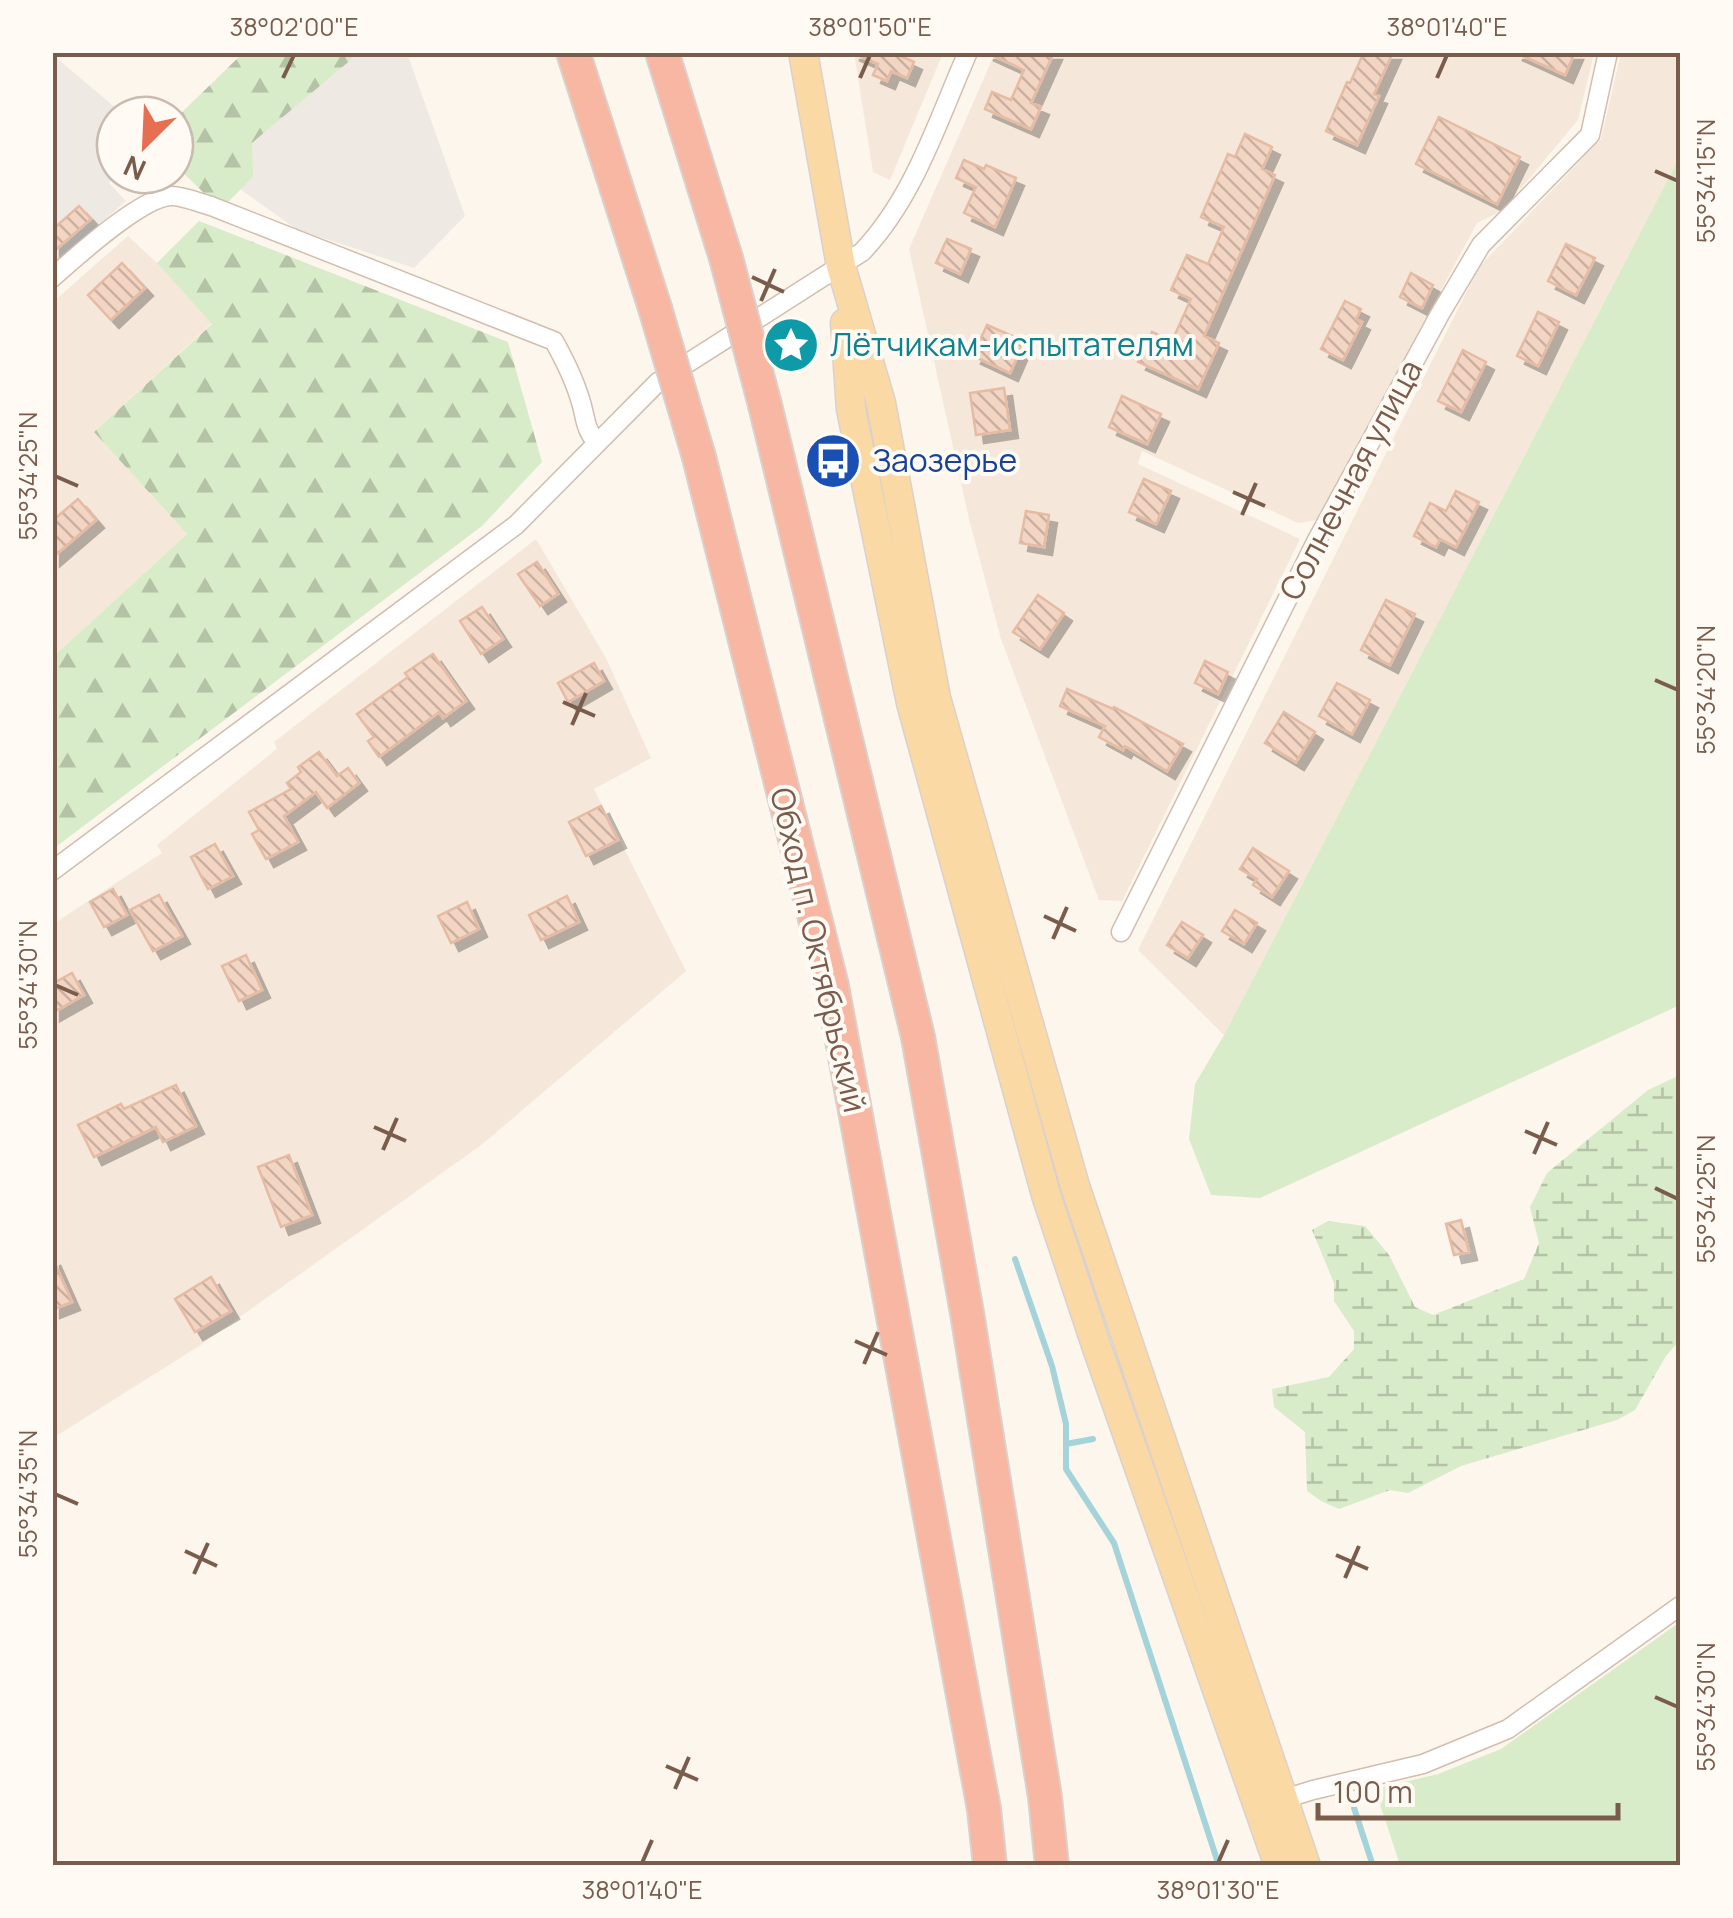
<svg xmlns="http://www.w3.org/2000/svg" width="1733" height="1918" viewBox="0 0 1733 1918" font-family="Manrope,sans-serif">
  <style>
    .residential { fill: #f5e8da }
    .industrial { fill: #efe9e4 }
    .grass { fill: #d8ecc9 }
    .forest { fill: url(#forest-firs) }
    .wetland { fill: url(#wetland-marsh) }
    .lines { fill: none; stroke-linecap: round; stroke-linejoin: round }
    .stream { stroke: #a5d3da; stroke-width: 6 }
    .building { fill: url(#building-back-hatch); stroke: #e6bba3; stroke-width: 2.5; filter: url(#shadow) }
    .street-casing { stroke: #d1beb0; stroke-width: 21 }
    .primary-casing { stroke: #dad1cd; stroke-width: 31 }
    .highway-casing { stroke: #dad1cd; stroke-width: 36 }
    .street { stroke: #fff; stroke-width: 18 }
    .primary { stroke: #fbd9a5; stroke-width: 28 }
    .highway { stroke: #f7b7a3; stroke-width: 32 }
    .highway-bridge-casing { stroke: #dad1cd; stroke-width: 36; stroke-linecap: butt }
    .highway-bridge { stroke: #f7b7a3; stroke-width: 32 }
    .ticks { fill: none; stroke: #7a5c4d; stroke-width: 4 }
    .labels { text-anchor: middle; stroke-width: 8; stroke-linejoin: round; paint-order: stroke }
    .culture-label { font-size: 32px; fill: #0d838f; stroke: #fffaf3; text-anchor: start }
    .transit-label { font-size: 32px; fill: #164399; stroke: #fffaf3; text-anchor: start }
    .street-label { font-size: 32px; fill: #7a5c4d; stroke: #fffaf3 }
    .neatline { fill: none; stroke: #7a5c4d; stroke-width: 4 }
    .ticks-label { font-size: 25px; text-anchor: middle; fill: #7a5c4d }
  </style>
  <defs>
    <pattern id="forest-firs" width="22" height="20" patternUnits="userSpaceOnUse" patternTransform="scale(2.5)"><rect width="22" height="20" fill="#d8ecc9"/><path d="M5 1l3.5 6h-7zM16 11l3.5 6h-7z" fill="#b4c2a5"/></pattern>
    <pattern id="wetland-marsh" width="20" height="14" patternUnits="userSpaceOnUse" patternTransform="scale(2.5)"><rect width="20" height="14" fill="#d8ecc9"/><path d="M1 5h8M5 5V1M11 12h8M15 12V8" fill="none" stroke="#b4c2a5"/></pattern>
    <pattern id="building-back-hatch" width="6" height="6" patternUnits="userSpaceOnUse" patternTransform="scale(2.5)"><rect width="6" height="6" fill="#f3d5c3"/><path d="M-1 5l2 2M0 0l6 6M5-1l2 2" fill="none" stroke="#cab0a1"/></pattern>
    <filter id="shadow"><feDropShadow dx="8" dy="8" stdDeviation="0" flood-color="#0004"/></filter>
  </defs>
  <rect width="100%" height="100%" fill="#fdf6ec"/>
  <path class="residential" d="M854 53H943L890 180 873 172Z
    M995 53H1594L1578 120 1502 211 1477 223 1317 520 1298 523 1142 451 1138 464 1300 539 1122 901 1099 900 1001 639 969 519 909 249Z
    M1621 53H1680V156L1224 1035 1138 950 1479 267 1601 139Z
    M128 236 157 263 212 323 94 432 187 534 53 657V302Z
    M536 539 606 658 651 758 594 789 686 971 480 1146 199 1346 53 1438V924L162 853 157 845 277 749 274 742Z"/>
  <path class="industrial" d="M359 53H407L465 216 414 268 296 229 240 189 253 177 251 143Z
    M52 54 124 115H115L116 175 109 183 126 201 53 265Z"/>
  <path class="grass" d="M1680 156V1005L1260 1198 1211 1195 1189 1139 1195 1084 1224 1035Z
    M1680 1622V1865H1400L1375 1789 1438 1774 1501 1749Z"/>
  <path class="forest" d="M243 53H359L252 143 253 177 224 206 207 196 175 165V119Z
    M199 221 508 342 542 462 482 526 53 849V657L187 534 94 432 212 324 157 263Z"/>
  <path class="wetland" d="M1680 1075V1340L1666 1356 1635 1410 1617 1420 1461 1466 1408 1493 1390 1490 1339 1509 1321 1501 1307 1491 1305 1432 1274 1407 1272 1389 1329 1377 1354 1349V1331L1334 1301V1283L1312 1230 1328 1221 1365 1226 1389 1255 1415 1307 1433 1315 1524 1279 1539 1243 1530 1207 1547 1173 1648 1090Z"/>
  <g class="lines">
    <path class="stream" d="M1015 1259 1052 1366 1066 1424V1469L1114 1543 1219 1866
      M1066 1444 1093 1439
      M1354 1808 1373 1866"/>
  </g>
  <path class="building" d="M851 52H892L914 62 907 78 891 71 887 81 873 75 878 64Z
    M985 52H1054L1031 103 1041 107 1031 129 985 109 992 92 1011 100 1024 70Z
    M1364 52H1393L1374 94 1379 96 1357 145 1326 131 1347 82 1350 83Z
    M1514 52H1575L1565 75Z
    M1439 117 1520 157 1497 204 1416 164Z
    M1245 134 1272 147 1262 169 1275 175 1204 336 1219 343 1198 389 1138 362 1152 332 1172 341 1191 299 1171 290 1187 255 1208 264 1224 227 1201 217 1228 154 1235 157Z
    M964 160 984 169 986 165 1016 178 995 227 964 213 976 187 956 178Z
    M79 206 91 219 52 253V230Z
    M947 239 971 249 960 274 936 263Z
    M1566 244 1595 258 1576 295 1548 281Z
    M122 263 145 288 111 320 88 295Z
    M1411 273 1433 285 1422 308 1400 297Z
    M1345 301 1361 309 1356 319 1362 322 1343 360 1321 349Z
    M1538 312 1559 322 1538 366 1517 356Z
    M987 325 1024 341 1010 373 973 356Z
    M1463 350 1486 362 1461 412 1438 401Z
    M1004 388 1010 430 976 435 970 393Z
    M1122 396 1161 414 1147 444 1109 427Z
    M1144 479 1171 491 1156 524 1129 512Z
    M1456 491 1479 502 1456 547 1440 539 1436 547 1414 536 1430 503 1446 511Z
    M78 499 96 520 52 558V521Z
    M1026 511 1049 515 1044 547 1020 543Z
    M537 562 558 594 540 606 518 574Z
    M1038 595 1064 613 1040 649 1013 632Z
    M1386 600 1415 614 1390 665 1361 650Z
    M482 607 503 639 481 654 460 621Z
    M433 654 466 701 443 718 439 712 379 757 368 741 374 737 357 714 408 677 405 673Z
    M1205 661 1228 672 1218 694 1195 683Z
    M594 663 604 681 568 702 558 683Z
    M1337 683 1370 700 1352 734 1319 716Z
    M1067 689 1113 709 1114 707 1183 744 1167 771 1125 746 1123 750 1099 737 1105 726 1060 706Z
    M1284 712 1315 732 1296 762 1265 743Z
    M319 752 337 776 348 768 359 783 327 808 316 792 284 816 298 842 266 859 252 834 259 830 249 812 291 789 287 783 301 772 298 767Z
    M601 806 618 840 586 856 569 822Z
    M215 844 233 876 208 889 191 857Z
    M1253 848 1289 871 1272 897 1253 885 1257 879 1240 869Z
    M113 889 127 915 104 927 90 902Z
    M159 895 182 936 153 951 130 910Z
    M567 896 579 922 541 940 529 915Z
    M467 902 479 929 451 943 438 916Z
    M1235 910 1257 923 1244 944 1222 931Z
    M1182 922 1203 935 1188 958 1167 945Z
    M246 955 262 990 239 1001 222 966Z
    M72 973 84 995 52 1013V984Z
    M176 1085 196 1126 163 1142 156 1127 94 1157 78 1125 121 1104 124 1109Z
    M289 1155 312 1215 281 1227 258 1167Z
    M1461 1220 1469 1252 1454 1255 1446 1224Z
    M52 1257 72 1302 52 1310Z
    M211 1277 231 1311 195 1332 175 1299Z"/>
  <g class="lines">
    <g class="street-casing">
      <path id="street" d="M52 278C75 258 142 196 172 196 184 196 199 203 211 206L554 341C564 359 574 379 580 399 586 417 584 428 597 443
        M52 871 516 525 658 382 862 252C914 198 938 120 968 52
        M1121 932 1317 540 1440 314 1481 245 1590 135 1608 52
        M1284 1799 1313 1790 1423 1764 1508 1729 1680 1606"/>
    </g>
    <g class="primary-casing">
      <path id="primary" d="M803 52 841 266 881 403 936 698 1075 1186 1306 1866
        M845 323 851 409 911 703 1046 1195 1097 1348 1279 1866"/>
    </g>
    <g class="highway-casing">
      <path id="highway" d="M573 52 655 308
        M662 52 726 258
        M765 405 918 1037 967 1313 1045 1797 1052 1866
        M699 457 832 986 984 1809 990 1866"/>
    </g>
    <use href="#street" class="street"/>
    <use href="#primary" class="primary"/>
    <use href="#highway" class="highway"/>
    <g class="highway-bridge-casing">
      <path id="highway-bridge" d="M726 258 765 405
        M655 308 699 457"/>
    </g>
    <use href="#highway-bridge" class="highway-bridge"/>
  </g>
  <path class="ticks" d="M283 78 294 55M860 78 870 55M1437 78 1447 55M1655 171 1678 181M752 277 784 292M761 301 775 269M55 476 78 486M1233 492 1265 506M1242 515 1256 483M1655 680 1678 690M563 702 595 716M572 725 586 693M1044 916 1076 931M1053 939 1067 907M55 985 78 995M374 1127 406 1141M1525 1131 1557 1145M383 1150 397 1118M1534 1154 1548 1122M1655 1188 1678 1199M855 1341 887 1355M864 1364 878 1332M55 1494 78 1504M185 1551 217 1566M1336 1555 1368 1569M194 1574 208 1543M1345 1578 1359 1546M1655 1697 1678 1707M666 1766 698 1780M675 1789 689 1757M642 1863 652 1840M1218 1863 1228 1840"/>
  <defs>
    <g id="sight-disc" transform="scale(2.875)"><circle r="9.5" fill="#0f9aa8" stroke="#fffaf3"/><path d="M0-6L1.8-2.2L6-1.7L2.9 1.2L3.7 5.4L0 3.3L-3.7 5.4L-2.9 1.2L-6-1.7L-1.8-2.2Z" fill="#fff"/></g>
    <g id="bus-disc" transform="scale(2.875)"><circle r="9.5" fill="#1a4fb4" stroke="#fffaf3"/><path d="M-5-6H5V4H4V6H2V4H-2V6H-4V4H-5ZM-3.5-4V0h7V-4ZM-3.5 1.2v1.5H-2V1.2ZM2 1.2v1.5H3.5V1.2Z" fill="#fff"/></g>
  </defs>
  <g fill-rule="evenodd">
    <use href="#sight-disc" x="791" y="345"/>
    <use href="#bus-disc" x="833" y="461"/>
  </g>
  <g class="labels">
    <g class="culture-label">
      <text x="830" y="356">Лётчикам-испытателям</text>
    </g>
    <g class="transit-label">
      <text x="872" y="472">Заозерье</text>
    </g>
    <g class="street-label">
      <text transform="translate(1351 480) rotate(-62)" y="11">Солнечная улица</text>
      <text transform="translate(818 950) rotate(77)" y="11">Обход п. Октябрьский</text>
    </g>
  </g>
  <rect width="1733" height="1918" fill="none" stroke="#fffaf3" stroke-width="110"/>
  <g transform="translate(145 145) rotate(204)"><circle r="48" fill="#fffaf3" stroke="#cabbb1" stroke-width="2.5"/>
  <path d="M0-8L18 38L0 25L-18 38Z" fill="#e76f51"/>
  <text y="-15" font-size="28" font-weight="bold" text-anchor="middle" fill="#7a5c4d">N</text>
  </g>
  <path d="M1318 1803v15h300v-15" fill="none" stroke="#7a5c4d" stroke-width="5"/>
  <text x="1333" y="1803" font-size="30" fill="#7a5c4d" stroke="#fffaf3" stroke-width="8" paint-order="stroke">100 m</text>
  <rect x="55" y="55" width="1623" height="1808" class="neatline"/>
  <g class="ticks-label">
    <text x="294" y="36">38°02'00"E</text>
    <text x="870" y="36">38°01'50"E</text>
    <text x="1447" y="36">38°01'40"E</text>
    <text transform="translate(1706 181) rotate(-90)" y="9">55°34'15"N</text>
    <text transform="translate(28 476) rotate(-90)" y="9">55°34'25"N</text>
    <text transform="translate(1706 690) rotate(-90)" y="9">55°34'20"N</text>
    <text transform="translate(28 985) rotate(-90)" y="9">55°34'30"N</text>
    <text transform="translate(1706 1199) rotate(-90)" y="9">55°34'25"N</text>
    <text transform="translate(28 1494) rotate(-90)" y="9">55°34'35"N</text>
    <text transform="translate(1706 1707) rotate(-90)" y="9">55°34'30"N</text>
    <text x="642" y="1899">38°01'40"E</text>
    <text x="1218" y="1899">38°01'30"E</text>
  </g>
</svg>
